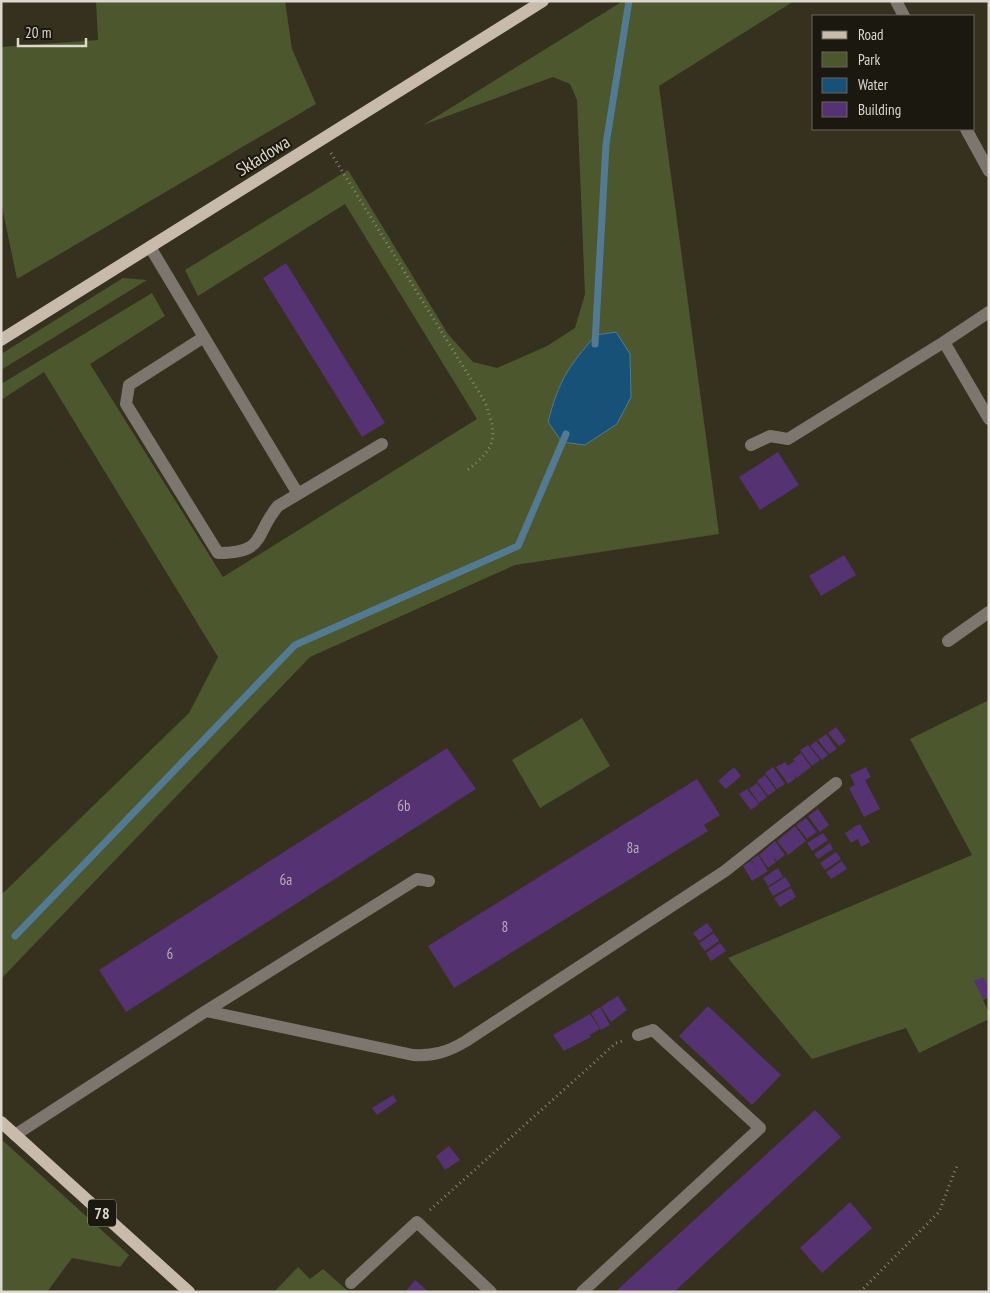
<svg xmlns="http://www.w3.org/2000/svg" width="990" height="1293" viewBox="0 0 990 1293" font-family="'PT Sans Narrow',sans-serif">
  <style>
    .green { fill: #4c572d }
    .water { fill: #175178; stroke: #527a92 }
    .lines { fill: none; stroke-linecap: round; stroke-linejoin: round }
    .stream { stroke: #527a92; stroke-width: 7 }
    .building { fill: #553271 }
    .path { stroke: #8a8576; stroke-width: 3; stroke-dasharray: 1 4; stroke-linecap: butt }
    .minor { stroke: #7c766e; stroke-width: 12 }
    .major { stroke: #c8bbab; stroke-width: 12 }
    .labels { text-anchor: middle; stroke-width: 4; stroke-linejoin: round; paint-order: stroke }
    .number-label { font-size: 15px; fill: #baaeb6 }
    .shield { fill: #1b1810; stroke: #a29e94; stroke-width: 1 }
    .shield-label { font-size: 16px; font-weight: bold; fill: #dcd8cd }
    .street-label { font-size: 18px; fill: #dcd8cd; stroke: #1b1810 }
  </style>
  <rect width="100%" height="100%" fill="#36301e"/>
  <path class="green" d="M96 1H285L292 49 316 104 17 279 1 202V47L98 40Z
    M623 1H794L659 86 719 534 515 565 310 657 1 979V895L189 713 218 657 44 372 1 400V384L152 293 165 316 90 364 223 577 477 419 345 204 198 296 185 270 348 170 448 334 473 362 497 368 547 346 575 328 585 294 577 100 570 84 553 77 423 125Z
    M123 278 147 280 1 370V354Z
    M989 700V997L983 1000 989 1013V1019L919 1053 906 1028 812 1059 728 958 972 855 910 739Z
    M582 718 610 766 540 808 512 760Z
    M1 1139 129 1255 120 1267 72 1258 47 1292H1Z
    M298 1267 310 1279 323 1269 349 1292H274Z"/>
  <path class="water" d="M616 332 630 354 631 397 617 424 585 445 562 442 548 422C559 380 568 367 596 335Z"/>
  <g class="lines">
    <path class="stream" d="M595 344 606 144 629 1
      M15 936 295 645 518 546 566 434"/>
  </g>
  <path class="building" d="M286 263 385 423 362 437 263 278Z
    M778 452 799 485 760 510 739 477Z
    M844 555 856 575 821 596 809 576Z
    M836 727 846 741 839 746 828 733Z
    M826 734 837 749 829 754 818 740Z
    M816 741 828 755 822 760 810 746Z
    M808 745 820 760 812 766 800 750Z
    M447 748 476 789 126 1012 99 970Z
    M801 753 811 767 797 778 793 773 796 778 788 784 776 767 785 762 788 766 794 761 798 766 793 759Z
    M734 767 741 776 726 789 718 781Z
    M773 767 785 784 777 789 765 773Z
    M866 767 871 777 865 780 880 809 864 817 849 788 855 785 850 775Z
    M765 775 776 790 768 796 757 781Z
    M697 779 720 815 704 825 708 831 454 988 428 946Z
    M757 783 767 797 759 803 749 789Z
    M747 789 759 804 751 810 739 794Z
    M818 809 829 825 820 832 808 816Z
    M806 818 817 832 807 839 796 825Z
    M860 824 870 842 861 847 858 839 851 843 845 833 852 829 855 833 852 828Z
    M795 826 806 841 788 855 777 841Z
    M823 833 828 840 812 851 807 843Z
    M775 841 785 855 777 861 772 856 776 862 768 868 759 855Z
    M830 843 833 849 818 859 814 854Z
    M836 852 841 859 825 870 820 863Z
    M758 855 768 871 752 881 743 866 751 861 757 868 751 860Z
    M842 861 847 869 831 879 826 872Z
    M778 868 783 877 768 886 763 878Z
    M785 877 791 886 773 896 768 888Z
    M791 888 796 897 780 907 774 898Z
    M707 923 713 931 699 941 693 933Z
    M714 933 719 941 705 951 699 943Z
    M720 943 726 951 711 961 706 953Z
    M983 977 989 988V996L983 999 974 981Z
    M618 996 627 1010 611 1022 601 1007 608 1002 611 1007 608 1002Z
    M708 1006 781 1075 752 1105 679 1036Z
    M600 1007 610 1025 601 1030 591 1013Z
    M590 1014 600 1029 590 1035 586 1029 591 1037 564 1051 553 1035Z
    M393 1095 397 1101 377 1115 372 1108Z
    M815 1110 841 1137 674 1292H615Z
    M449 1146 460 1160 445 1170 436 1156Z
    M850 1202 872 1228 822 1273 800 1248Z
    M415 1280 429 1292H405Z"/>
  <g class="lines">
    <path class="path" d="M331 153 485 402C498 438 497 447 466 471
      M430 1210 616 1043 622 1041
      M860 1292 939 1212 958 1163"/>
    <path class="minor" d="M896 1 904 16
      M966 129 989 171
      M150 247 298 494
      M204 337 129 385 126 404 218 553C267 553 254 534 278 506L382 444
      M944 342 989 312
      M751 445 770 436 788 439 944 342 989 419
      M948 641 989 612
      M206 1011 413 1055C434 1056 448 1052 466 1041L725 871 836 783
      M15 1135 206 1011 417 879 429 881
      M351 1283 417 1222 491 1292
      M582 1292 760 1128 653 1030 638 1035"/>
    <path class="major" d="M1 340 543 1
      M1 1122 189 1292"/>
  </g>
  <g class="labels">
    <g class="number-label">
      <text x="404" y="811">6b</text>
      <text x="633" y="853">8a</text>
      <text x="286" y="885">6a</text>
      <text x="505" y="932">8</text>
      <text x="170" y="959">6</text>
    </g>
    <rect class="shield" x="88" y="1199.5" width="28" height="27" rx="4"/>
    <g class="shield-label">
      <text x="102" y="1219">78</text>
    </g>
    <g class="street-label">
      <text transform="translate(263 156) rotate(-32)" y="6">Składowa</text>
    </g>
  </g>
  <rect width="990" height="1293" fill="none" stroke="#dcd8cd" stroke-width="5"/>
  <rect x="812" y="15" width="162" height="115" fill="#1b1810" stroke="#68655c"/>
  <rect x="822" y="31" width="25" height="8" fill="#c8bbab" stroke="#68655c"/>
  <text x="858" y="40" font-size="15" fill="#dcd8cd">Road</text>
  <rect x="822" y="52" width="25" height="15" fill="#4c572d" stroke="#68655c"/>
  <text x="858" y="65" font-size="15" fill="#dcd8cd">Park</text>
  <rect x="822" y="78" width="25" height="15" fill="#175178" stroke="#68655c"/>
  <text x="858" y="90" font-size="15" fill="#dcd8cd">Water</text>
  <rect x="822" y="102" width="25" height="15" fill="#553271" stroke="#68655c"/>
  <text x="858" y="115" font-size="15" fill="#dcd8cd">Building</text>
  <path d="M18 38v8h68v-8" fill="none" stroke="#dcd8cd" stroke-width="2.5"/>
  <text x="25" y="38" font-size="15" fill="#dcd8cd" stroke="#1b1810" stroke-width="4" paint-order="stroke">20 m</text>
</svg>
